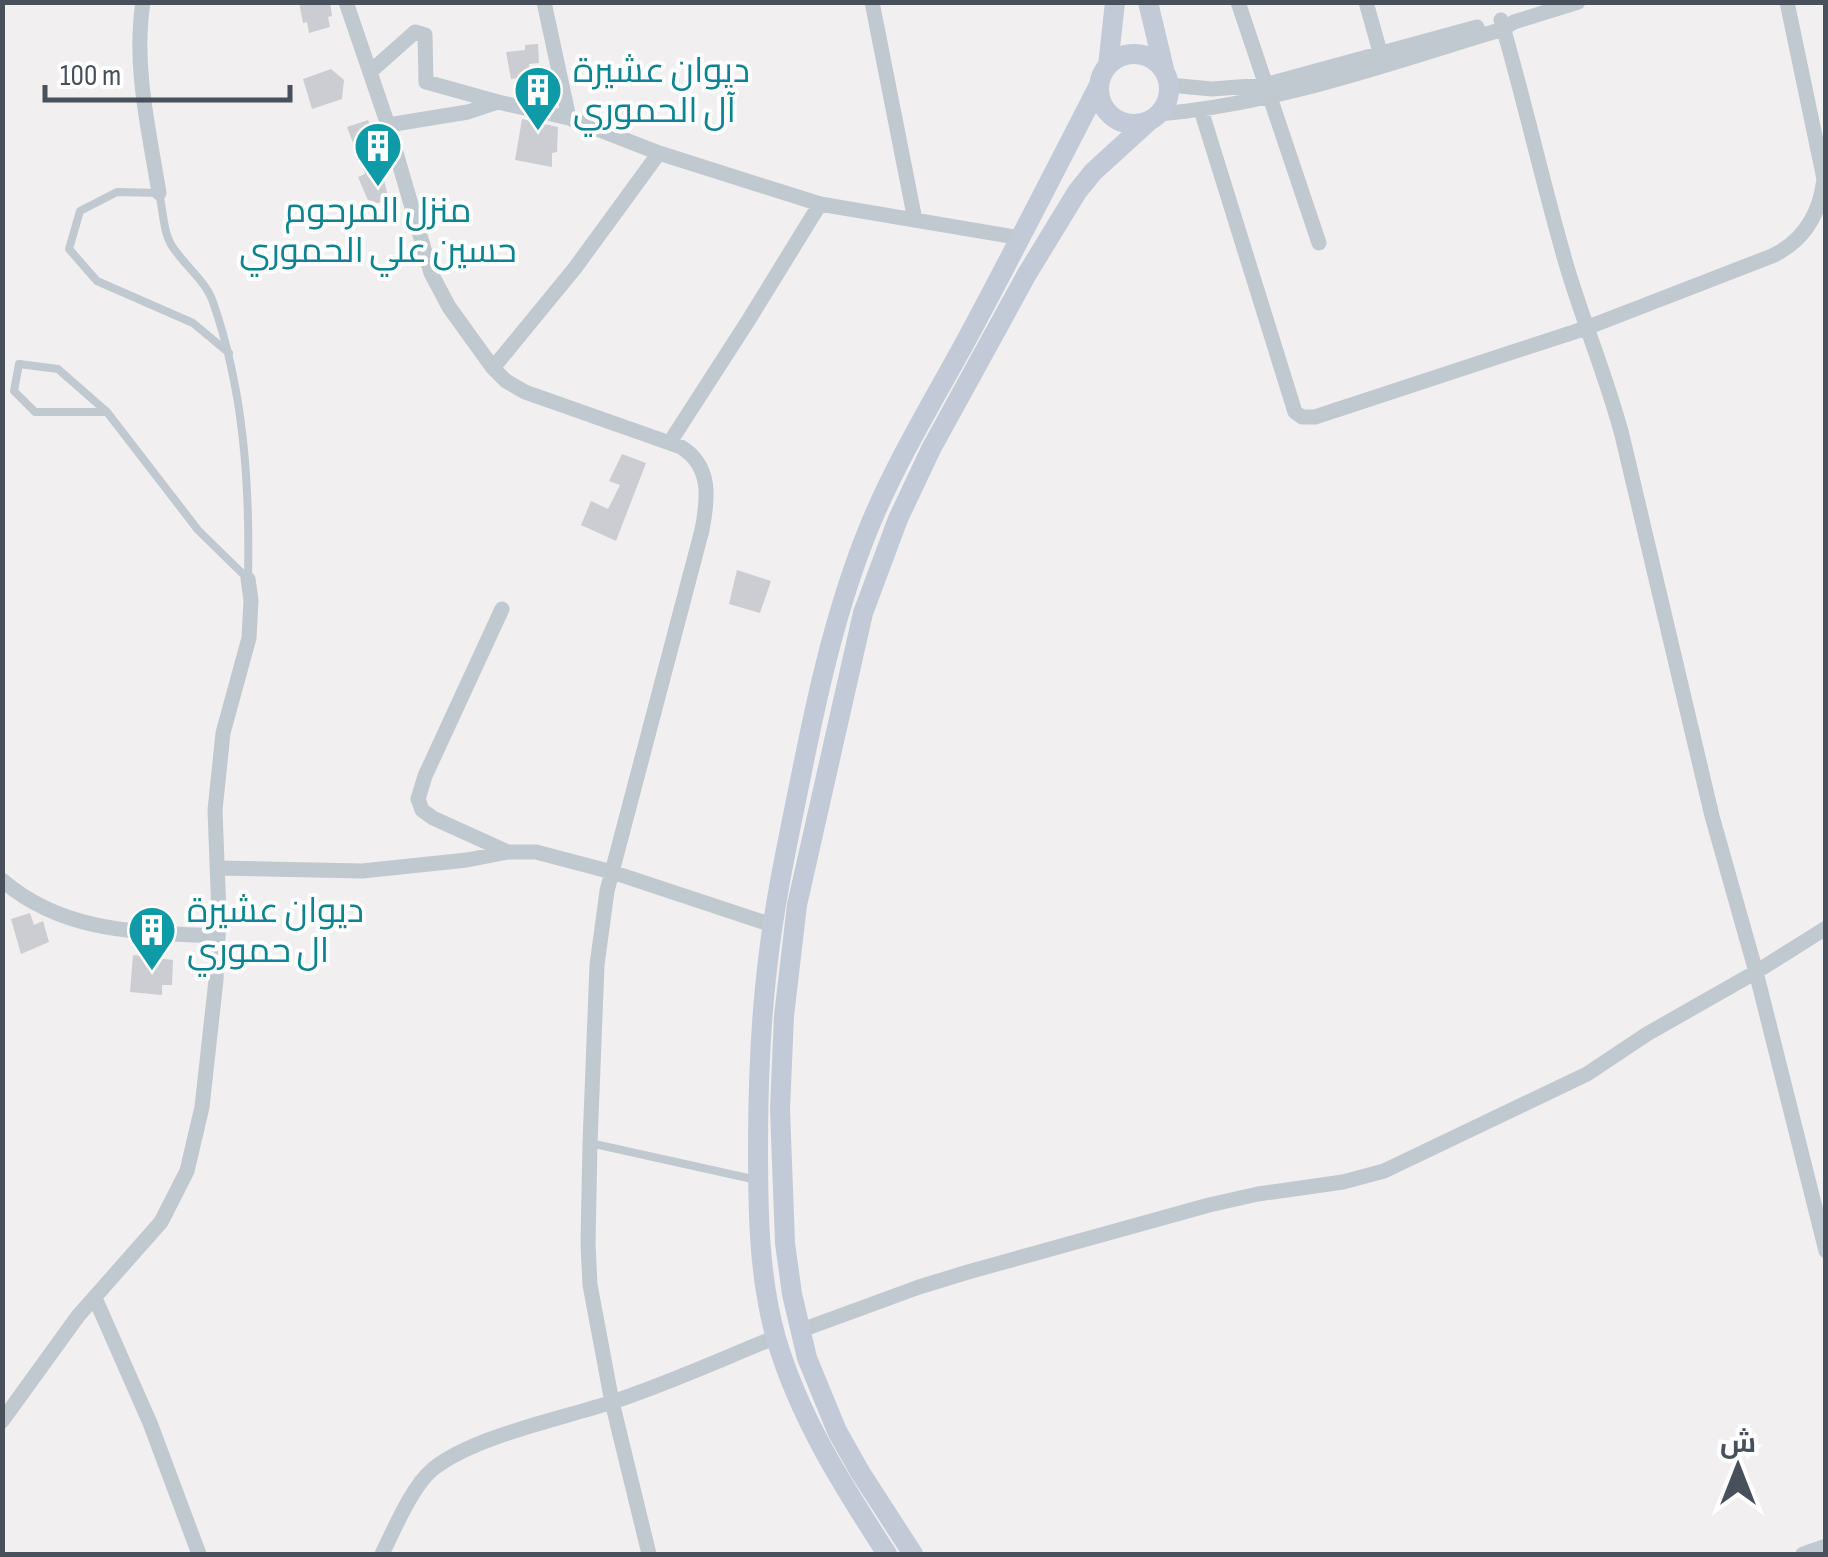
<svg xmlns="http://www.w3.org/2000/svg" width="1828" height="1557" viewBox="0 0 1828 1557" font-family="'Sofia Sans Condensed',Cairo,sans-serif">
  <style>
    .building { fill: #cccdd3 }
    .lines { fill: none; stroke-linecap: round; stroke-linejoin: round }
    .service { stroke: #c0c8d0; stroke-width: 8 }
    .minor { stroke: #c0c8d0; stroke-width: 15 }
    .secondary { stroke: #c2cad7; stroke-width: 20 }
    .labels { text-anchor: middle; stroke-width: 8; stroke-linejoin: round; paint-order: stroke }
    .culture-label { font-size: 35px; fill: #0d838f; stroke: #fff; text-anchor: start }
  </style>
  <rect width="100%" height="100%" fill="#f1efef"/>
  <path class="building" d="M299 2H330L332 16 328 17 330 27 309 33 307 22 303 23Z
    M538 44 539 63 529 64 530 77 511 79 506 52 525 50V45Z
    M331 69 344 80 342 99 312 109 303 79Z
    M522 119 558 127 557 152 552 153V167L515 160Z
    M368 120 380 147 376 149 389 200 370 205 358 177 365 174 347 127Z
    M622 454 646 463 616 541 581 525 591 501 608 509 620 485 609 481Z
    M737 570 771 581 760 613 729 604Z
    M30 913 34 925 43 921 49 942 21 954 11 919Z
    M133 955 173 960 172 985H162V995L130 992Z"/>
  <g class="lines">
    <path class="service" d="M229 353 193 323 97 281 69 249 80 211 117 192 159 193C163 209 163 232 172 246 184 265 206 281 213 302 244 391 250 486 248 579
      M107 412H35L14 391 19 364 58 369 107 412 198 530 248 579
      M590 1143 757 1180"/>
    <path class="minor" d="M143 2C133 66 149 130 159 193
      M346 2 388 125 431 273 449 307 493 368 506 381 525 392 681 447C712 466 708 499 702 530L607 891 597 965 590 1143 588 1244 590 1285 612 1402 649 1554
      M544 2 569 118
      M872 2 915 220
      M1238 2 1319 243
      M1366 2 1380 52
      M1501 20C1525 102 1543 185 1567 267 1584 324 1607 378 1622 435L1712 816 1756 972 1826 1251
      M370 72 415 32 425 35 426 82 498 102
      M1169 85 1212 89 1265 85 1477 27
      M1201 110 1295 412 1302 417H1315L1586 328 1772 256C1804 241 1820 213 1824 179L1787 2
      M1159 114C1277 104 1390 63 1503 29L1514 22 1578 2
      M388 125 468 112 498 102 569 118 659 153 820 204 1021 238
      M493 368 575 268 659 153
      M670 442 748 321 820 204
      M502 609 425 776 418 799 422 810 433 818 508 852
      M217 868 362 871 467 860 508 852H536L612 872 772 925
      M2 880C64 934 142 932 218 936
      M95 1298 150 1423 199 1554
      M799 1331 919 1287 968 1272 1209 1205 1258 1194 1343 1182 1384 1171 1587 1074 1647 1034 1756 972 1826 928
      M2 1421 78 1316 161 1222 187 1171 202 1107 216 980 219 915 215 810 223 733 249 638 251 600 248 579
      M382 1554C394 1530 412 1486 433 1469 474 1436 561 1419 612 1402 667 1384 722 1359 776 1337
      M1803 1554 1826 1546"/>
    <path class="secondary" d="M1148 2 1164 69
      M1099 89a35 35 0 1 1 70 0a35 35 0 1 1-70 0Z
      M1108 66 1115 2
      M887 1554C843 1486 799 1417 776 1338 759 1278 758 1213 758 1150 758 1090 760 1029 767 969 774 904 788 840 801 776 818 691 837 605 870 525 897 460 935 398 968 337 1013 253 1056 169 1099 85
      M913 1554 860 1472 837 1431 807 1358 792 1294 785 1243 780 1109 784 1016 797 905 863 613 898 519 931 449 1027 274 1077 192 1093 172 1149 121"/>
  </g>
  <defs>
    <g id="building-pin" transform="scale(2.5)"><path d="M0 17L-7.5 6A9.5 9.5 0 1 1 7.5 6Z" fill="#0f9aa8" stroke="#fff"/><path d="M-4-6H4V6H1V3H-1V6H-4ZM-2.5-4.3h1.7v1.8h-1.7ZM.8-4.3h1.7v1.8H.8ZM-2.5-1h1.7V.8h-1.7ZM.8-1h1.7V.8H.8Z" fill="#fff"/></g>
  </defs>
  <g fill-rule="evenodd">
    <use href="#building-pin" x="538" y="90"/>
    <use href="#building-pin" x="378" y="146"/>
    <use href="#building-pin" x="152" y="930"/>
  </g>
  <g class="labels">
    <g class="culture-label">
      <text x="573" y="82">ديوان عشيرة<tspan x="573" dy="40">آل الحموري</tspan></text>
      <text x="378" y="222" text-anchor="middle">منزل المرحوم<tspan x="378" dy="40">حسين علي الحموري</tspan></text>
      <text x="187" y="922">ديوان عشيرة<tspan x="187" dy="40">ال حموري</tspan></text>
    </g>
  </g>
  <rect width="1828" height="1557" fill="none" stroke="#47505b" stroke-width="10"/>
  <g transform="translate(1738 1467)" stroke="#ffffff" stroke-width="8" paint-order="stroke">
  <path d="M0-8L18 38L0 25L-18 38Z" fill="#47505b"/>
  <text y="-15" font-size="28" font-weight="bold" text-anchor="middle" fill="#47505b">ش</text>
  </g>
  <path d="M45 85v15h245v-15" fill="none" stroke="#47505b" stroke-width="5"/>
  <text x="60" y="85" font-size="30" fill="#47505b" stroke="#ffffff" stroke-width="8" paint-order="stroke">100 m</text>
</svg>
